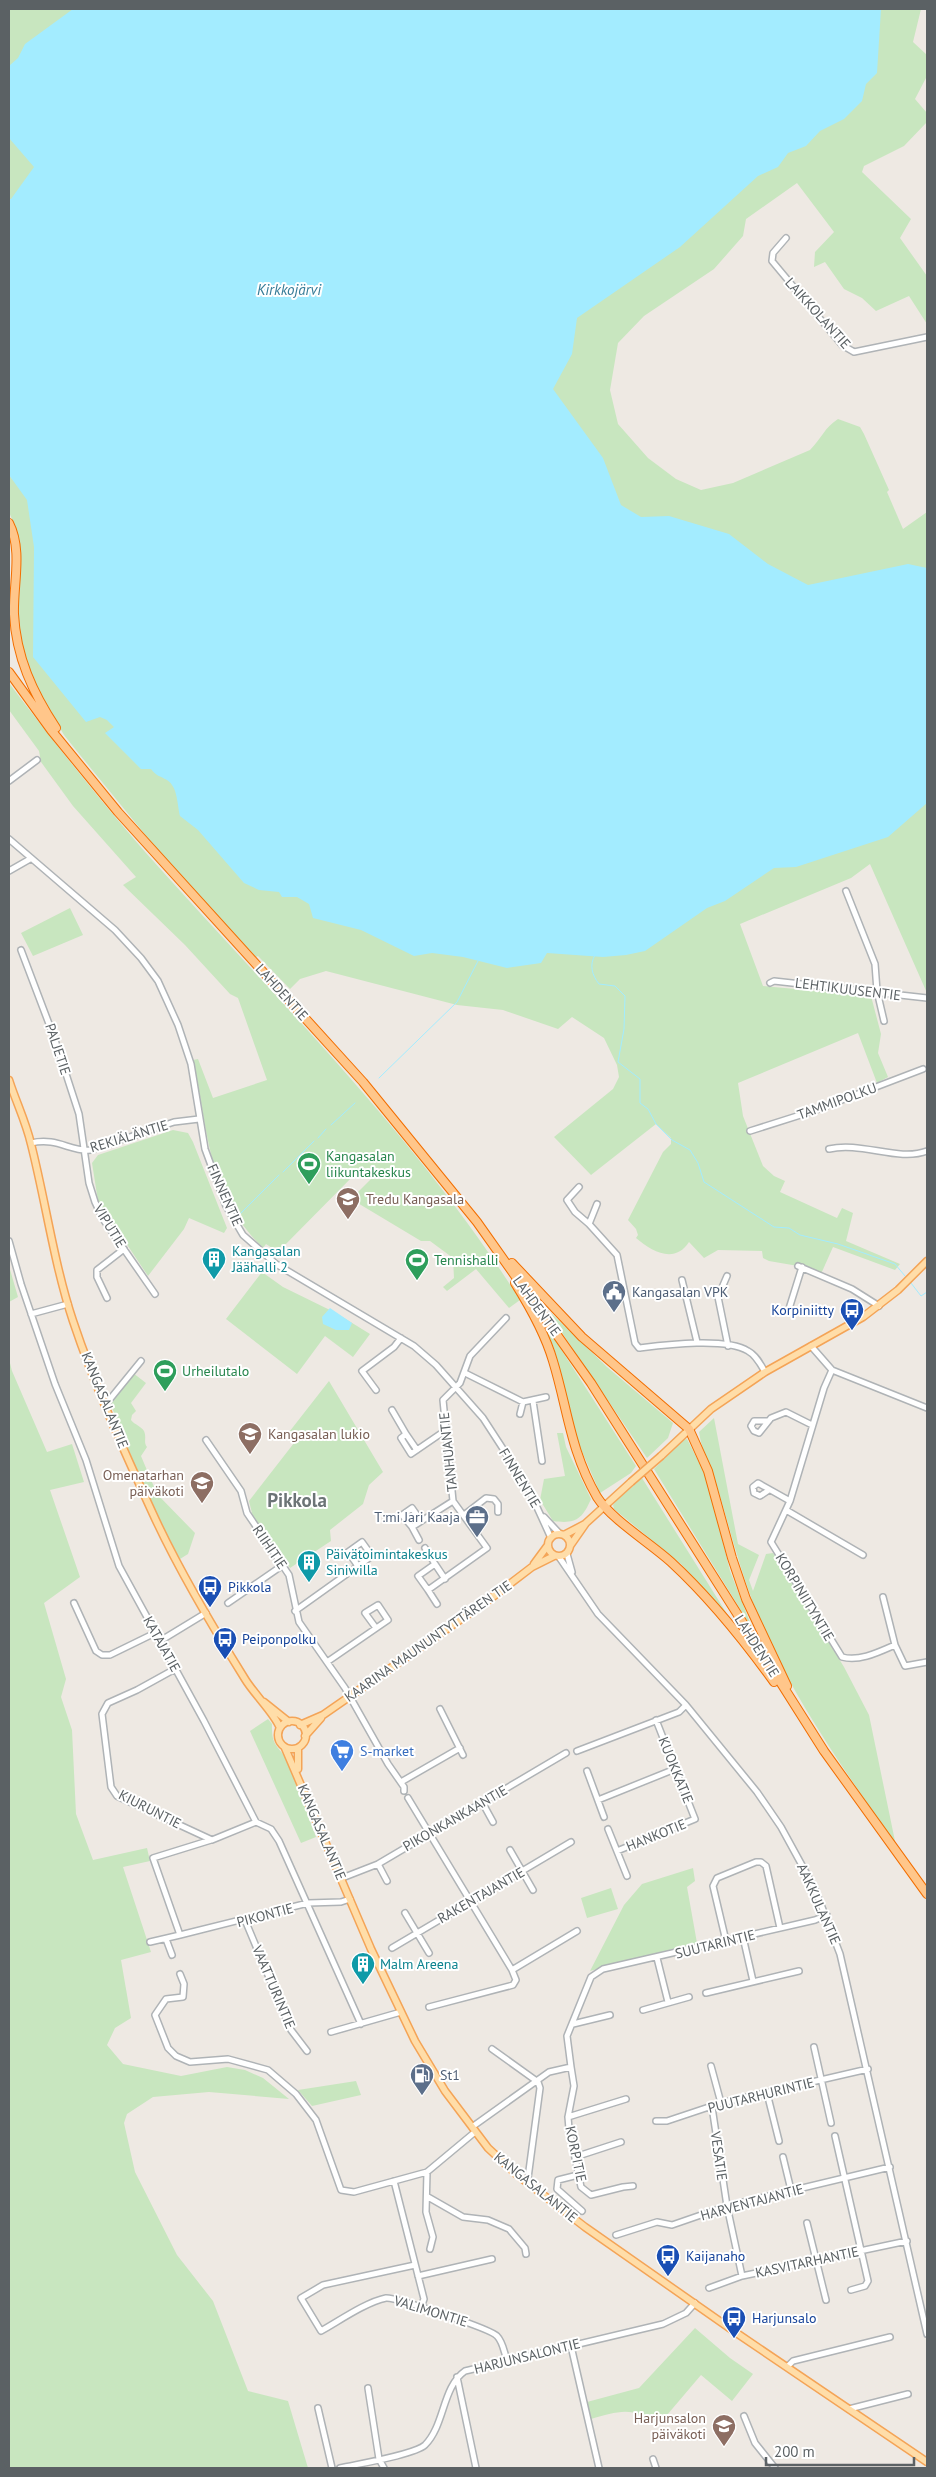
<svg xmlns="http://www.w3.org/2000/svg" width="936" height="2477" viewBox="0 0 936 2477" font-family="'PT Sans',sans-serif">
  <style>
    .green { fill: #c8e6bf }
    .water { fill: #a3ecff }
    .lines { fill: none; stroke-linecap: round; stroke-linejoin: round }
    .stream { stroke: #a3ecff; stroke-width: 1 }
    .minor-casing { stroke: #afb3b6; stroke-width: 8 }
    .major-casing { stroke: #f4a457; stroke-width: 9 }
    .highway-casing { stroke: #f26e00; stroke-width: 10 }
    .minor { stroke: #fff; stroke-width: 5 }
    .major { stroke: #ffdda8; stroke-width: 6 }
    .highway { stroke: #ffc68a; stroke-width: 8 }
    .major-bridge-casing { stroke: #f4a457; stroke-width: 9; stroke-linecap: butt }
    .major-bridge { stroke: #ffdda8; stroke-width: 6 }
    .labels { text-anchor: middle; stroke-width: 4; stroke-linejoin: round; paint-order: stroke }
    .street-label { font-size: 14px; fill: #5b6164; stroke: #fff }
    .leisure-label { font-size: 14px; fill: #27864d; stroke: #fff; text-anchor: start }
    .education-label { font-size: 14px; fill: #785e54; stroke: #fff; text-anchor: start }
    .culture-label { font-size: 14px; fill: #0d838f; stroke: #fff; text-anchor: start }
    .service-label { font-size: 14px; fill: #4e5e75; stroke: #fff; text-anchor: start }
    .transit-label { font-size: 14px; fill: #164399; stroke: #fff; text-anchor: start }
    .shop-label { font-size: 14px; fill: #366cbe; stroke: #fff; text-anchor: start }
    .water-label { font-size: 15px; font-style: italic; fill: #367c98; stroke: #fff }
    .district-label { font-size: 19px; font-weight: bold; fill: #6c7476; stroke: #fff }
  </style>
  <rect width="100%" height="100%" fill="#eee9e3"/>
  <path class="green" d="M9 9H921L913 42 927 55V76L915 99 927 113V122L904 146 864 166 862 172 911 219 900 238 927 276V324L909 296 876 311 862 298 844 289 825 262 814 267 815 252 834 232 797 183 746 219 743 236 714 269 644 316 618 343 610 390 618 424 648 458 676 479 701 490 733 483 810 450C822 438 824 428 838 419L860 427 864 434 889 490 887 492 903 529 927 512V993L870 864 851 878 740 924 763 986 871 996 881 1034 878 1053 888 1077 877 1083 858 1033 738 1083 743 1116 763 1166 774 1176 785 1181 780 1192 837 1218 842 1208 853 1213 846 1241 900 1264 895 1270 833 1247 821 1274 798 1266 769 1261 763 1258 762 1251 718 1250 704 1258 689 1242C675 1264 652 1252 636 1238L638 1235 636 1229 628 1220 663 1152 671 1144V1138L656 1124 591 1175 554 1137 613 1089 619 1077 617 1065 604 1038 572 1017 558 1029 503 1010 457 1005 326 971 300 979 290 989 258 956 256 957 161 854 80 755 64 735 37 688 25 660 20 632 18 606 19 556 16 529 9 512V475L13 480 9 473Z
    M9 683C53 741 98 798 146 853 274 997 414 1133 520 1300L509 1308 476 1269 447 1291 443 1287 454 1278 453 1258 430 1241H421L351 1199 372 1178 361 1168 278 1252 266 1244 263 1248C206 1191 209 1132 193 1060L198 1059 213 1098 267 1080 238 998 230 994 185 945 123 885 136 877 73 806 41 762 39 751 9 710Z
    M70 908 83 935 33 956 21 933Z
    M173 1130 188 1133 193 1142 227 1228 224 1233 189 1218 184 1229 148 1276 98 1201 92 1163 98 1155Z
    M9 1266 18 1297 9 1302Z
    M262 1272 283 1287 336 1313 370 1334 353 1357 325 1336 297 1374 226 1319Z
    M551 1313 607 1367 673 1423 668 1438 647 1458 552 1318Z
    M539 1315 636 1466 631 1473 600 1493 577 1440 554 1348Z
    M9 1359 12 1371 47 1452 72 1444 84 1482 50 1490 80 1577 44 1603 66 1679 61 1697 72 1730 76 1814 93 1860 147 1848 150 1861 123 1867 151 1952 121 1960 131 2018 115 2028 107 2045 123 2064 181 2076 227 2067 245 2070 263 2078 289 2099 209 2092 153 2097 127 2114 124 2123 135 2172 177 2255 213 2301 248 2391 288 2401 308 2468H9Z
    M133 1373 146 1383 131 1403 136 1411 132 1415 131 1420C135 1425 141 1426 144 1431 147 1438 143 1442 147 1447L141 1456 157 1494 195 1533 188 1554 180 1559 154 1514 109 1400Z
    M329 1381 383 1472 369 1485 363 1504 330 1530 331 1541 290 1568 253 1517 249 1501 294 1443 286 1436Z
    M714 1418 738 1544 759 1555 749 1580 753 1591 766 1554 773 1553 844 1667 869 1715 896 1846C851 1778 801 1711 767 1636 746 1591 734 1544 720 1496 714 1475 702 1454 699 1432Z
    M557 1433H563L566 1447 591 1499C582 1520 575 1524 553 1521L540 1500 544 1479 565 1476Z
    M687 1439 707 1478 730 1571 753 1630 654 1469 683 1440Z
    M642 1478 729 1617 681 1564 614 1509 613 1505 616 1501Z
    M268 1719 272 1724C271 1750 281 1745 289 1765 298 1789 307 1813 316 1837L301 1843 250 1731Z
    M693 1868 695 1881 687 1887 697 1943 590 1971 624 1905 642 1884Z
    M611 1888 618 1909 587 1918 581 1898Z
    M356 2081 361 2095 312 2106 298 2090Z
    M695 2328 730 2358 753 2374 732 2401 701 2375 656 2428C635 2404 618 2412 591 2419L587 2402 639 2388Z"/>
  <path class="water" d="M73 9H881L877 73 866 84 862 101 844 119 820 131 806 146 788 153 778 167 758 176 680 247 577 318 572 354 553 389 603 458 621 505 641 517 669 516 729 534 768 564 808 585 908 564 927 568V803L888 837 796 867 774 868 725 901 707 908 645 951 626 955 603 957 547 953 541 963 507 968 463 957 432 953 414 956 361 930 313 918 309 904 297 897H282L279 892 259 890 244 883 198 830 180 816C177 804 178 787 167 780 160 776 156 776 151 769H141L105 733 114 727 107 720 100 717 86 722 33 657 34 547 27 500 9 475V199H11L34 167 9 138V66L18 58 25 44Z
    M330 1308 352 1323 349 1330H336L323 1324 322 1317Z"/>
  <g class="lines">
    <path class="stream" d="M595 955C589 965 592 975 599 984L615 986 625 996 624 1029 618 1062 640 1079V1103L648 1109 656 1124 672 1140 690 1150 698 1163 704 1182 774 1227 789 1228 800 1235 838 1244 895 1264 905 1276
      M379 1078 457 1002 478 961
      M331 1125 355 1103
      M318 1138 326 1129
      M283 1172 314 1141
      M239 1215 279 1175
      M911 1283 921 1296 927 1292"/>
    <g class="minor-casing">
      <path id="minor" d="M786 238 773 253 772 261 842 345 854 352 927 337
        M9 781 37 760
        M9 839 115 930 141 958 158 981 178 1025 191 1064 205 1149 226 1206 243 1235 276 1264 414 1346 436 1365 483 1418 509 1458 530 1492 551 1538
        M9 871 30 859
        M846 891 875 964 877 991 884 1021
        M21 950 54 1037 79 1114 89 1183 95 1202 103 1219 155 1294
        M770 983 774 981 927 998
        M750 1131 813 1111 923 1069
        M31 1143C58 1137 70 1152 91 1150L174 1122 199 1119
        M829 1149C861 1141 898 1162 927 1151
        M579 1187 567 1200 575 1212 589 1224
        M597 1204 589 1224 617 1255 635 1343 639 1348C664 1345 726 1337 748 1351 756 1355 761 1365 765 1372
        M9 1241 21 1284 55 1384 86 1460 119 1566 204 1721 256 1822 271 1829 279 1841 361 2024
        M798 1266 852 1289 879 1306
        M727 1276 718 1297 728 1346
        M682 1280 697 1342
        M107 1298 97 1277V1270L124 1249
        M788 1312 802 1267
        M31 1314 68 1304
        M811 1346 832 1370 927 1408
        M832 1370 824 1388 790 1501 771 1542 842 1657C859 1662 879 1652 895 1645L883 1597
        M465 1373 523 1402 546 1397
        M376 1390 362 1371 394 1347 401 1338
        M533 1401 542 1461
        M106 1404 141 1361
        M392 1410 406 1434
        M520 1414 523 1402
        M768 1421H754L751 1426 754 1431 759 1433 771 1418 786 1412 812 1425
        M206 1440 241 1491 247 1513 289 1575 299 1622 345 1688 388 1764 404 1787V1791
        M417 1450 406 1434 401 1438 411 1454 446 1430
        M769 1490 760 1496 754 1493 753 1487 758 1483 790 1501
        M786 1510 863 1555
        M464 1515 486 1498 494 1499 498 1504V1512
        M544 1517 560 1534
        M421 1521 412 1508 402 1515 412 1527 453 1501
        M412 1527 419 1540
        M425 1548 435 1564
        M567 1554 572 1572
        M559 1557 598 1614 686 1705 757 1792 781 1827 815 1889 840 1954 927 2334
        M445 1579 435 1564 418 1576 428 1590 487 1548 453 1501 443 1400 460 1383 470 1356 506 1318
        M428 1590 437 1604
        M74 1603 96 1651 102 1655H110L155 1633
        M228 1603 283 1565
        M295 1611 372 1556 362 1542 348 1552 358 1566
        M160 1641 206 1613
        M895 1645 905 1666 927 1662
        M327 1662 388 1620 378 1605 365 1613 376 1628
        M175 1669 137 1690 108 1703 102 1714 111 1787 117 1796 212 1840 256 1822
        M440 1709 463 1755
        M577 1751 679 1712 686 1705
        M587 1771 604 1817
        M401 1782 460 1748
        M408 1798 512 1970
        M598 1800 675 1769
        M482 1802 493 1822
        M608 1829 627 1876
        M510 1850 533 1890
        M617 1851 695 1819 656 1720
        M378 1864 387 1881
        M342 1878 378 1864 566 1753
        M405 1913 429 1953
        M245 1920 291 2030 307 2051
        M180 1935 308 1903 341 1902 350 1899
        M743 1937 753 1981
        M166 1939 172 1955
        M726 1941 713 1886 717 1878 756 1862H761L766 1866 780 1928
        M150 1942 180 1935 153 1858 211 1840
        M392 1948 571 1842
        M657 1958 668 2002
        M180 1974 184 1984 183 1997 166 1999 155 2015 168 2048 176 2056 190 2062 228 2059 268 2070 296 2094 316 2120 341 2190 354 2192 427 2172 475 2132
        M706 1993 799 1971
        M429 2007 513 1985 516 1980 512 1970 577 1931
        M643 2010 689 1997
        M573 2024 610 2015
        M331 2032 401 2012
        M814 2047 831 2123
        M492 2049 538 2082 540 2088 528 2178
        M711 2066 721 2103
        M571 2067 574 2086 568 2117 569 2129 581 2187 591 2195 623 2187 633 2186
        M767 2093 779 2141
        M712 2107 727 2206 742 2276
        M568 2117 626 2099
        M656 2121H667L721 2103 868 2069
        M472 2127 549 2072 571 2067 567 2036 591 1977 603 1969 815 1920 827 1915
        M835 2136 868 2281 865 2286 851 2290
        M575 2157 621 2142
        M783 2157 791 2190
        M427 2172 426 2212 433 2237 430 2249
        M578 2175 558 2180 557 2189 582 2211
        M394 2181 424 2299 421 2307
        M428 2197 463 2217 488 2220 509 2229 525 2248 526 2254
        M807 2223 826 2300
        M616 2235 657 2222 672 2225 727 2206 890 2167
        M415 2265 323 2285 301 2298 321 2331C339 2321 366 2302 386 2298 395 2297 491 2329 497 2336 503 2342 504 2352 507 2360
        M418 2276 492 2259
        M709 2288 742 2276 907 2241
        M571 2346 599 2468
        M787 2367 793 2361 890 2337
        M457 2377 476 2468
        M368 2388 379 2459 384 2468
        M318 2408 332 2468
        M849 2409 908 2394
        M744 2416 755 2443 775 2468
        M653 2459 656 2468
        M340 2468C357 2464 414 2455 425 2445 445 2425 442 2387 465 2371L663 2324 686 2313 695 2303"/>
    </g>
    <g class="major-casing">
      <path id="major" d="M9 1080C16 1102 26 1122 31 1144 46 1203 54 1264 73 1321 95 1387 124 1451 153 1514 179 1571 212 1626 245 1679 254 1694 275 1714 280 1728
        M661 1456 711 1409 765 1372 863 1317 898 1290 927 1261
        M548 1545a11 11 0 1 1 22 0a11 11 0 1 1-22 0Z
        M564 1535 585 1524
        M570 1546 586 1523 631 1482
        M534 1564 548 1545
        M264 1702 289 1722
        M278 1735a14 14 0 1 1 28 0a14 14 0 1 1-28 0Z
        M300 1725 323 1715 490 1599 532 1567 554 1556
        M305 1736 321 1718
        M285 1748 371 1949 415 2041 445 2091 488 2148 516 2174 585 2227 738 2334 927 2462
        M298 1748V1769"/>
    </g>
    <g class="highway-casing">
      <path id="highway" d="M9 523C23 550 13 585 14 614 16 657 33 693 56 728
        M9 672 51 730 118 812 363 1082 477 1222 591 1383 824 1751 927 1894
        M512 1263 582 1337 689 1429 708 1471 732 1558 746 1599 787 1686
        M515 1283C530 1307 545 1333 553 1361 568 1410 570 1450 597 1497 611 1519 650 1543 671 1562 710 1598 743 1639 774 1682"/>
    </g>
    <use href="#minor" class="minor"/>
    <use href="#major" class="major"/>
    <use href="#highway" class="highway"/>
    <g class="major-bridge-casing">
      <path id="major-bridge" d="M631 1482 661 1456"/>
    </g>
    <use href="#major-bridge" class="major-bridge"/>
  </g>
  <defs>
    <g id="stadium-pin" transform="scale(1.25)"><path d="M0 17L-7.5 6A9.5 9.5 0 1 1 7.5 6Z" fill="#2e9e5b" stroke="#fff"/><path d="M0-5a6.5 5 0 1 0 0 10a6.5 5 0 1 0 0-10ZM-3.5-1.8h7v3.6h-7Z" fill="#fff"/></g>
    <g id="school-pin" transform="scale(1.25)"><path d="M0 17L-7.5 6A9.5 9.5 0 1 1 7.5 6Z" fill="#8d6e63" stroke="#fff"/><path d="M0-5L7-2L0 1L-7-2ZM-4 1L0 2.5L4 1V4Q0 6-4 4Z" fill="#fff"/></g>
    <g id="building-pin" transform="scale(1.25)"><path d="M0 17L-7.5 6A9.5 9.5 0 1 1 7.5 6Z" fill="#0f9aa8" stroke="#fff"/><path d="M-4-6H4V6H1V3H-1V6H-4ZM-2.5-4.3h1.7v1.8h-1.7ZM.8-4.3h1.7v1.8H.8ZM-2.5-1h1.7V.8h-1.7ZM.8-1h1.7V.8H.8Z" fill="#fff"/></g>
    <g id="civic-pin" transform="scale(1.25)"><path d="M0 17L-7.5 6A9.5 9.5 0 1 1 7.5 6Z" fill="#5c6f8a" stroke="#fff"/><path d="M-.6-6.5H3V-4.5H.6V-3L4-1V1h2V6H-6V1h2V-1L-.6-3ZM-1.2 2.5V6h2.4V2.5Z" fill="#fff"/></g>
    <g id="bus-pin" transform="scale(1.25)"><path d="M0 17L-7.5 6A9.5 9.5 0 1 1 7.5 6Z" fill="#1a4fb4" stroke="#fff"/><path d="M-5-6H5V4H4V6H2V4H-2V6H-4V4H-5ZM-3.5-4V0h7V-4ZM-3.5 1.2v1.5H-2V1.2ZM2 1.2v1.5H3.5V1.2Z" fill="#fff"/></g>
    <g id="office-pin" transform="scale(1.25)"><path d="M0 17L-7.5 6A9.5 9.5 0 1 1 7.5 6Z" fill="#5c6f8a" stroke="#fff"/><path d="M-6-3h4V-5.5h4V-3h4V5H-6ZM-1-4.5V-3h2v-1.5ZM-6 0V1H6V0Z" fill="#fff"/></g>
    <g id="supermarket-pin" transform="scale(1.25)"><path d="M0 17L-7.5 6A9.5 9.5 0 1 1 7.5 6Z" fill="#3f7fe0" stroke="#fff"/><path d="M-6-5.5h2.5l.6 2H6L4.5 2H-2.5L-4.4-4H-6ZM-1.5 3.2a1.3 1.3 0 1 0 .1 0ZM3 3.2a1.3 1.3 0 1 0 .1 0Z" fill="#fff"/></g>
    <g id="fuel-pin" transform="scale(1.25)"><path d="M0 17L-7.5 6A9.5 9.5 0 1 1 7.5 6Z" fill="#5c6f8a" stroke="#fff"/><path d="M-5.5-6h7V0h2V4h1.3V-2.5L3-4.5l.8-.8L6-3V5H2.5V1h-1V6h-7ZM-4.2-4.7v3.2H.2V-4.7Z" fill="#fff"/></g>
  </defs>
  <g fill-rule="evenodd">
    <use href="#stadium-pin" x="309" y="1164"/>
    <use href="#school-pin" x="348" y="1199"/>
    <use href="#building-pin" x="214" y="1259"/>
    <use href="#stadium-pin" x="417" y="1260"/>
    <use href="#civic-pin" x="614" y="1292"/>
    <use href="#bus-pin" x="852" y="1310"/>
    <use href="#stadium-pin" x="165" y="1371"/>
    <use href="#school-pin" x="250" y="1434"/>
    <use href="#school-pin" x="202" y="1483"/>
    <use href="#office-pin" x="477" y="1517"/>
    <use href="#building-pin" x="309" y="1562"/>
    <use href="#bus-pin" x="210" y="1587"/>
    <use href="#bus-pin" x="225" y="1639"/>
    <use href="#supermarket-pin" x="342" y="1751"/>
    <use href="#building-pin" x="363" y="1964"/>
    <use href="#fuel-pin" x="422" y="2075"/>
    <use href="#bus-pin" x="668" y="2256"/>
    <use href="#bus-pin" x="734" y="2318"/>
    <use href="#school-pin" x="724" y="2426"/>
  </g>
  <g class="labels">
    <g class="street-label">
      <text transform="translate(818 313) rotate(48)" y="5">LAIKKOLANTIE</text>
      <text transform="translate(848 989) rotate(7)" y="5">LEHTIKUUSENTIE</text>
      <text transform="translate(282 992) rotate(48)" y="5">LAHDENTIE</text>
      <text transform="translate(58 1049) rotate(72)" y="5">PALJETIE</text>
      <text transform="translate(837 1101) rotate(-20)" y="5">TAMMIPOLKU</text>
      <text transform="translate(129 1136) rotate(-17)" y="5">REKIÄLÄNTIE</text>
      <text transform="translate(225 1195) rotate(66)" y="5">FINNENTIE</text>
      <text transform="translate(110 1226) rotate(58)" y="5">VIPUTIE</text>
      <text transform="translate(537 1306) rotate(54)" y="5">LAHDENTIE</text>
      <text transform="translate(105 1400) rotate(68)" y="5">KANGASALANTIE</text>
      <text transform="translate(448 1452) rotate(-96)" y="5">TANHUANTIE</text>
      <text transform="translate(520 1478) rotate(59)" y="5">FINNENTIE</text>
      <text transform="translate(270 1547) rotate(56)" y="5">RIIHITIE</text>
      <text transform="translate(805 1597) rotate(59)" y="5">KORPINIITYNTIE</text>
      <text transform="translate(428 1641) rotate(-35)" y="5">KAARINA MAUNUNTYTTÄREN TIE</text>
      <text transform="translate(162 1644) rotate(61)" y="5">KATAJATIE</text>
      <text transform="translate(757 1646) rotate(58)" y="5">LAHDENTIE</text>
      <text transform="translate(676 1770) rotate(68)" y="5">KUOKKATIE</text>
      <text transform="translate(150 1809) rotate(27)" y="5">KIURUNTIE</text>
      <text transform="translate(455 1818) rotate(-30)" y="5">PIKONKANKAANTIE</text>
      <text transform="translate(322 1832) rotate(67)" y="5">KANGASALANTIE</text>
      <text transform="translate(656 1835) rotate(-22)" y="5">HANKOTIE</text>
      <text transform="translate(481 1895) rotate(-30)" y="5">RAKENTAJANTIE</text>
      <text transform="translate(819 1904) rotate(66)" y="5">AAKKULANTIE</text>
      <text transform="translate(265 1915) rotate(-15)" y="5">PIKONTIE</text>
      <text transform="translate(715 1944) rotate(-14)" y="5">SUUTARINTIE</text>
      <text transform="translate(274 1987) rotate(67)" y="5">VAATTURINTIE</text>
      <text transform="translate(761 2095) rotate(-14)" y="5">PUUTARHURINTIE</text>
      <text transform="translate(576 2154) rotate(78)" y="5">KORPITIE</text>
      <text transform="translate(719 2156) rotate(82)" y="5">VESATIE</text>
      <text transform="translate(536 2187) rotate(39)" y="5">KANGASALANTIE</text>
      <text transform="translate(752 2202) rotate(-15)" y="5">HARVENTAJANTIE</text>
      <text transform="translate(807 2262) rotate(-12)" y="5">KASVITARHANTIE</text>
      <text transform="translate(431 2311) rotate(17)" y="5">VALIMONTIE</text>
      <text transform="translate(527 2356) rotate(-14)" y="5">HARJUNSALONTIE</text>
    </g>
    <g class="leisure-label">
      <text x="326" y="1161">Kangasalan<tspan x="326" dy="16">liikuntakeskus</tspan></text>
      <text x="434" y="1265">Tennishalli</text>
      <text x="182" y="1376">Urheilutalo</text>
    </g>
    <g class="education-label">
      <text x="366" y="1204">Tredu Kangasala</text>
      <text x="268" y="1439">Kangasalan lukio</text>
      <text x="184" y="1480" text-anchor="end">Omenatarhan<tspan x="184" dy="16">päiväkoti</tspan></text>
      <text x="706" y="2423" text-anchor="end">Harjunsalon<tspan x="706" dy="16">päiväkoti</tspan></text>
    </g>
    <g class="culture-label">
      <text x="232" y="1256">Kangasalan<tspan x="232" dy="16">Jäähalli 2</tspan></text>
      <text x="326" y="1559">Päivätoimintakeskus<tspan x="326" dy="16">Siniwilla</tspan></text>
      <text x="380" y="1969">Malm Areena</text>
    </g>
    <g class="service-label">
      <text x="632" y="1297">Kangasalan VPK</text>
      <text x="460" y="1522" text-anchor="end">T:mi Jari Kaaja</text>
      <text x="440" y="2080">St1</text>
    </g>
    <g class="transit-label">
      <text x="834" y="1315" text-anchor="end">Korpiniitty</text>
      <text x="228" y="1592">Pikkola</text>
      <text x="242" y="1644">Peiponpolku</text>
      <text x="686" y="2261">Kaijanaho</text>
      <text x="752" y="2323">Harjunsalo</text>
    </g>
    <g class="shop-label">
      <text x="360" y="1756">S-market</text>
    </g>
    <g class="water-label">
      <text x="289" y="295">Kirkkojärvi</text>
    </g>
    <g class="district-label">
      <text x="297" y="1507">Pikkola</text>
    </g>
  </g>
  <rect width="936" height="2477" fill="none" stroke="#5b6164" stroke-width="20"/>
  <path d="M766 2457v8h148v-8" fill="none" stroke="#5b6164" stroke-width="2.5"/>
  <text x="774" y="2457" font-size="15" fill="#5b6164" stroke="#ffffff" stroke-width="4" paint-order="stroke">200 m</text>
</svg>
